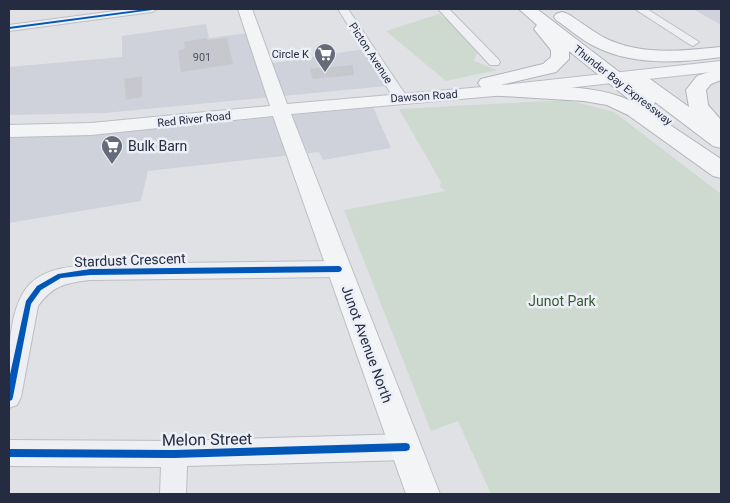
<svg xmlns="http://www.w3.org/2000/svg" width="730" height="503" viewBox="0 0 730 503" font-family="Roboto,sans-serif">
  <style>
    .built { fill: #cfd2db }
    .green { fill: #ced9cf }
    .building { fill: #c6c8cd }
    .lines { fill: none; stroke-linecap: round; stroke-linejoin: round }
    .minor-casing { stroke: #bcbec3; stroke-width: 2 }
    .major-casing { stroke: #bbbec3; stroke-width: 2 }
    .highway-casing { stroke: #b1b4ba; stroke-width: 2 }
    .minor { fill: #eeeff2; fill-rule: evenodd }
    .major { fill: #f3f4f5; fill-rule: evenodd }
    .highway { fill: #f3f4f5; fill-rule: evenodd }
    .cycleway-casing { stroke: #eceff6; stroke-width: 3 }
    .cycleway { fill: #0057b8; fill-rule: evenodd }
    .labels { text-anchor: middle; stroke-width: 5; stroke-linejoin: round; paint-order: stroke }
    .far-street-label { font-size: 11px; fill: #252b40; stroke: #eceff6 }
    .far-poi-label { font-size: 11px; fill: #252b40; stroke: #eceff6; text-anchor: end }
    .number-label { font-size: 11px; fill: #4f5465 }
    .poi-label { font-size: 14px; fill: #252b40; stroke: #eceff6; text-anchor: start }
    .street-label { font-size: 14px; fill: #252b40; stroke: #eceff6 }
    .park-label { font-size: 14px; fill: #345d31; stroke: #eceff6 }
    .near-street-label { font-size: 16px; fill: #252b40; stroke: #eceff6 }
  </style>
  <rect width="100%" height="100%" fill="#dfe1e5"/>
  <path class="built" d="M693 9H721V25Z
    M206 24 209 38 249 33 260 65 364 49 387 86 105 113 9 115V67L122 57V36Z
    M373 107 391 148 323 160 319 152 148 171 141 201 9 223V137L104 134Z"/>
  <path class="green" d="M439 14 450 22 477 53 474 61 497 70 446 81 386 31Z
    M567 100 614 112 721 194V494H491L458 421 431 431 344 210 446 191 440 187 441 182 399 109Z"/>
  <path class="building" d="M207 38V40L227 38 233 64 181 72 178 51 185 49 184 42Z
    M353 65 354 75 313 79 310 69Z
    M142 76V97L126 100 124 79Z"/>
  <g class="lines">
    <g class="minor-casing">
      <path id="minor" d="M130 9H157L152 12 9 31V25Z
        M338 9H348L407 97 405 100H395Z
        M438 9H449L498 59 500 62 498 65H490Z
        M635 9H647L699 42 693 46 689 44Z
        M339 261 346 264 349 269 346 274 339 277 90 280C66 283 53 285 38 306L21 397 17 405 9 408C9 374 4 307 32 282 48 268 70 267 90 264Z
        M406 434 415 438 419 447 415 456 406 460 187 466 186 494H160L161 467 9 466V440L174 441Z"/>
    </g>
    <g class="major-casing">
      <path id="major" d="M238 9H252L287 104 494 86 721 61V71L494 96 291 114 440 494H406L273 116 91 135 9 137V125L91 123 270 106Z"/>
    </g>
    <g class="highway-casing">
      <path id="highway" d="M519 9H537L627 78 629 74 636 72 643 74 689 107 686 90 697 76 721 68V80L711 84 706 90 708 105 721 120V148L713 146 655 102 653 107 646 109 721 159V178L713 176 628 115 607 105 584 101 487 95 484 91 486 88 481 87 478 83 481 79 543 64 551 57V50L534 29 537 25ZM569 51 631 101C593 83 543 87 501 85L556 72 569 59Z
        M562 12 568 14C579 21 591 30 603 37 639 56 682 51 721 47V57C678 63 631 66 592 45 579 38 568 28 556 20L554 17 556 14Z"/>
    </g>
    <use href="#minor" class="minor"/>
    <use href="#major" class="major"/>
    <use href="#highway" class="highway"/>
    <g class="cycleway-casing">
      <path id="cycleway" d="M146 9H154L152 10 9 29V27Z
        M339 266 341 267 342 269 341 271 339 272 90 275 61 278 41 290 31 304 13 397 12 400 9 401V379L26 301 37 286 58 274 90 269Z
        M406 443 409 444 410 447 409 450 406 451 174 458 9 457V449L174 450Z"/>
    </g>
    <use href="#cycleway" class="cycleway"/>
  </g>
  <defs>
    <g id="supermarket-pin" transform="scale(1.125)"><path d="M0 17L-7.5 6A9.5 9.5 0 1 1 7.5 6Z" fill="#666b7a" stroke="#eceff6"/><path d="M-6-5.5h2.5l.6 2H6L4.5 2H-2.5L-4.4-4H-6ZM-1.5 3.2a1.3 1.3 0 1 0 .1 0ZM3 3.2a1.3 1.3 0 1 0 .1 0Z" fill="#fff"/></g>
  </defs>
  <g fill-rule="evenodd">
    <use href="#supermarket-pin" x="325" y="54"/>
    <use href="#supermarket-pin" x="112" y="146"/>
  </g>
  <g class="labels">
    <g class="far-street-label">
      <text transform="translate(371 53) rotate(57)" y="4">Picton Avenue</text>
      <text transform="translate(623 85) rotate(38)" y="4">Thunder Bay Expressway</text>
      <text transform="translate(424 96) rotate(-4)" y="4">Dawson Road</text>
      <text transform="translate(194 119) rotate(-6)" y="4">Red River Road</text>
    </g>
    <g class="far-poi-label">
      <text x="309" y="58">Circle K</text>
    </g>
    <g class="number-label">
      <text x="202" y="61">901</text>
    </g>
    <g class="poi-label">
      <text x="128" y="151">Bulk Barn</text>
    </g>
    <g class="street-label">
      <text transform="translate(130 260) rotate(-2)" y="5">Stardust Crescent</text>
      <text transform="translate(367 344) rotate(70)" y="5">Junot Avenue North</text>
    </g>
    <g class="park-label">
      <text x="562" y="306">Junot Park</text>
    </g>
    <g class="near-street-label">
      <text transform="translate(207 439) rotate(-1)" y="6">Melon Street</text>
    </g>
  </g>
  <rect width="730" height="503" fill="none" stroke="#252b40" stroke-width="20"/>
</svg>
